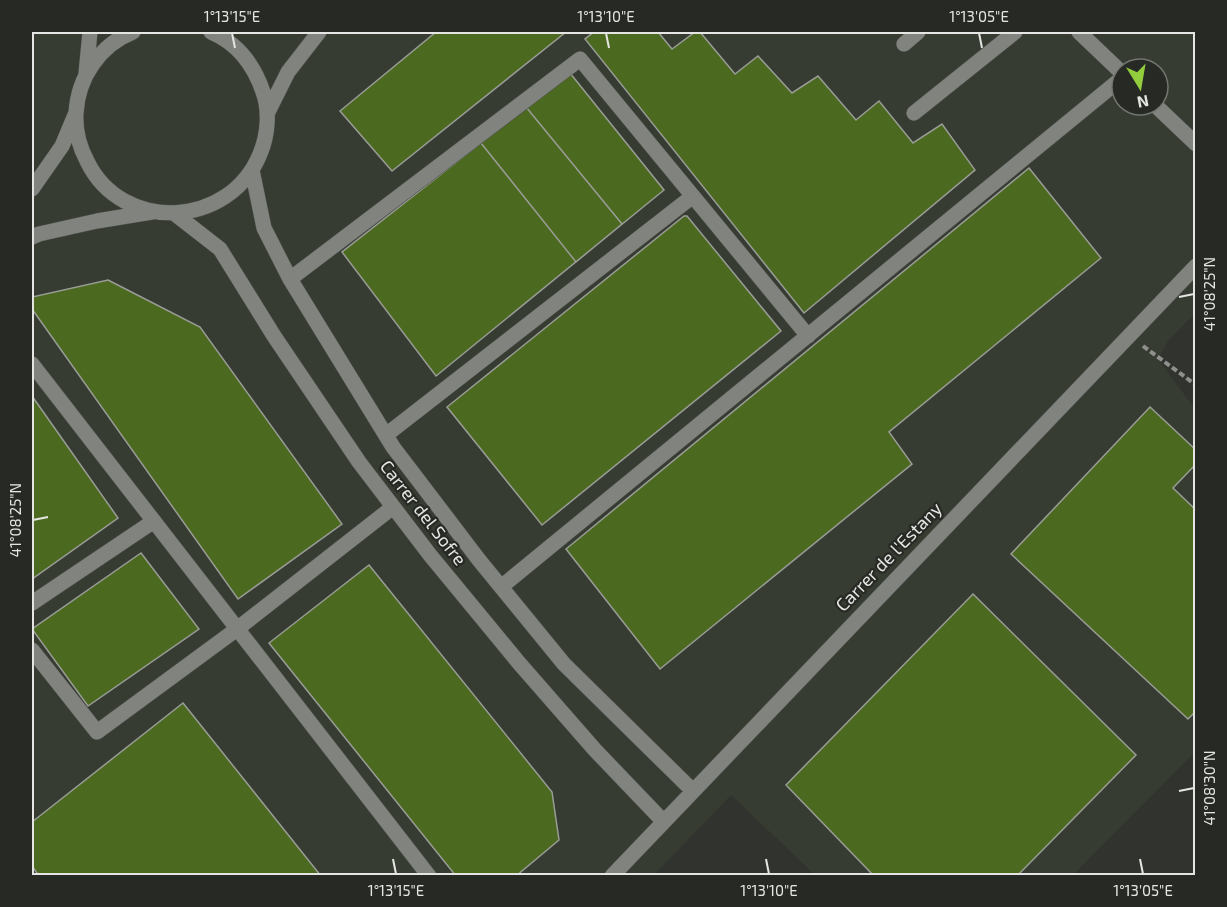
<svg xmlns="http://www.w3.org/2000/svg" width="1227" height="907" viewBox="0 0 1227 907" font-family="'Exo 2',sans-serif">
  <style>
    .built { fill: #373c32; fill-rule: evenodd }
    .building { fill: #4c6a1f; stroke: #999c97; stroke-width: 1.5 }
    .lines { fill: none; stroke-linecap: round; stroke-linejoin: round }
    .minor-casing { stroke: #4e504c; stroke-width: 16 }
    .path { stroke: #8f908d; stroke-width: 4; stroke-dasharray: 6 3; stroke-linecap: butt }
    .minor { stroke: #81837e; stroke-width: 15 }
    .ticks { fill: none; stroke: #e5e6e3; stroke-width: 2 }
    .labels { text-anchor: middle; stroke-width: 4.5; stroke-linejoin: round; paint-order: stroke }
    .street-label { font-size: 18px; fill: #e5e6e3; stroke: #272925 }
    .neatline { fill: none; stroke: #e5e6e3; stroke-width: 2 }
    .ticks-label { font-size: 15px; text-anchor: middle; fill: #e5e6e3 }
  </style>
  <rect width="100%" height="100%" fill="#31332f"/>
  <path class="built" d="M32 32H1195V313L1168 341 1158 359 1195 409V752L1073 875H815L731 795 654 875H32ZM1122 69H1158V105H1122Z"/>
  <path class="building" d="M436 32H566L392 171 340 111Z
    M594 32H658L672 49 695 32H700L735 74 758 56 792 93 818 76 856 120 879 101 913 143 942 124 975 170 804 313 585 39Z
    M570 73 664 190 436 376 342 252Z
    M526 107 622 224 576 262 481 143Z
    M1029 168 1101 258 889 432 912 464 660 669 566 549Z
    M684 216H687L781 331 542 525 447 407Z
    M108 280 200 327 342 524 238 599 32 309V297Z
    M32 396 118 518 32 579Z
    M1150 407 1196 450V464L1173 488 1196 510V711L1188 719 1011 554Z
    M141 553 199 629 88 706 32 629Z
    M369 565 552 792 559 840 516 876H456L269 643Z
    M973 594 1136 755 1017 876H874L786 785Z
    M183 703 321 876H39L32 866V822Z"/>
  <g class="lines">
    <g class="minor-casing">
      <path id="minor" d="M133 32C100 45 78 77 76 113 75 130 79 146 87 161 122 234 230 228 260 154 268 135 270 111 263 92 254 65 237 43 211 32
        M1079 32 1122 73
        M904 44 918 32
        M86 73 90 32
        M1155 105 1196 144
        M914 113 1015 32
        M267 114 288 72 319 32
        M252 170 264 228 290 279 393 447 479 560 564 664 693 791
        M32 189 62 146 75 115
        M175 214 220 249 274 336 359 462 430 555 519 663 595 750 663 821
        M32 237 39 234 97 221 152 212
        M290 279 580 59 808 336
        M32 364 429 876
        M386 435 693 196
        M501 587 1122 78
        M32 603 154 521
        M32 650 97 732 237 629 393 507
        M612 876 1196 266"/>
    </g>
    <path class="path" d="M1143 346 1196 385"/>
    <use href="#minor" class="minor"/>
  </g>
  <path class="ticks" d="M232 33 235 48M606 33 609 48M979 33 982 48M1179 297 1194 294M33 520 48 517M1179 791 1194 788M393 859 396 874M766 859 769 874M1140 859 1143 874"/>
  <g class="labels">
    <g class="street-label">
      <text transform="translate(423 513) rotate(52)" y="6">Carrer del Sofre</text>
      <text transform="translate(889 557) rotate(-46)" y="6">Carrer de l'Estany</text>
    </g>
  </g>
  <rect width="1227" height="907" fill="none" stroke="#272925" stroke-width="66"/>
  <g transform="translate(1140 87) rotate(169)"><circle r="28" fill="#272925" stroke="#737571" stroke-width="1.5"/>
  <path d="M0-4.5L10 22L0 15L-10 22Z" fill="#93cc3d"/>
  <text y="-9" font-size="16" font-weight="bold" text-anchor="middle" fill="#e5e6e3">N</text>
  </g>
  <rect x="33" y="33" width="1161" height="841" class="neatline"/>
  <g class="ticks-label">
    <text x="232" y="22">1°13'15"E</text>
    <text x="606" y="22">1°13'10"E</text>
    <text x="979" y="22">1°13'05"E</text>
    <text transform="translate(1210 294) rotate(-90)" y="5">41°08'25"N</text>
    <text transform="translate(16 520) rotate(-90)" y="5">41°08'25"N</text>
    <text transform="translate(1210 788) rotate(-90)" y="5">41°08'30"N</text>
    <text x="396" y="896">1°13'15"E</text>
    <text x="769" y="896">1°13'10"E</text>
    <text x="1143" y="896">1°13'05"E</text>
  </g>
</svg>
